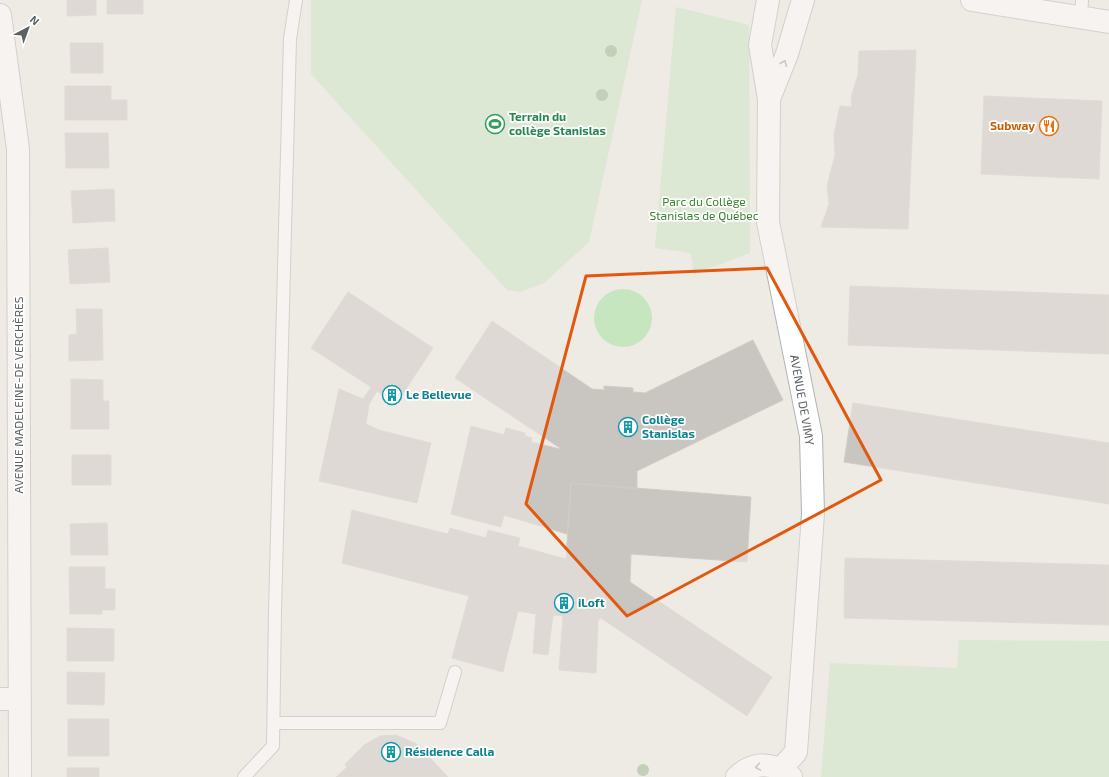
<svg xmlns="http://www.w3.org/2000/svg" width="1109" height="777" viewBox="0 0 1109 777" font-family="'Exo 2',sans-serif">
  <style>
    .green { fill: #c6e6c0 }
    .building { fill: #c9c5c0; stroke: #d3cbc2 }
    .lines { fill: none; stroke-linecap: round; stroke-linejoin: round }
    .service-casing { stroke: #afb3b6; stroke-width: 14 }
    .minor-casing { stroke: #afb3b6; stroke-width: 24 }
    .secondary-casing { stroke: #b0b5b9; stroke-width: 24 }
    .service { stroke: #fff; stroke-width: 12 }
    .minor { stroke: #fff; stroke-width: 22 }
    .secondary { stroke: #fff; stroke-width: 22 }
    .tree { fill: #8db184 }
    .oneway { stroke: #9da0a2 }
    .marked { fill: none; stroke: #e15910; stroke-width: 3; stroke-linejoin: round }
    .labels { text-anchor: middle; stroke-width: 3.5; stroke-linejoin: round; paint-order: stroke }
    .leisure-label { font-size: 12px; font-weight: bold; fill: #27864d; stroke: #fff; text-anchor: start }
    .food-label { font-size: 12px; font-weight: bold; fill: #c56008; stroke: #fff; text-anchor: end }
    .park-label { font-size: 12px; fill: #3e8335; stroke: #fff }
    .street-label { font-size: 12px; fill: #5c6164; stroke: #fff }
    .culture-label { font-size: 12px; font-weight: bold; fill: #0d838f; stroke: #fff; text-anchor: start }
  </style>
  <rect width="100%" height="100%" fill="#eeeae4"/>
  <path class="green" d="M311 0H642L589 242 544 283 520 292 507 290 311 74Z
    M676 7 749 25 750 253 694 274 691 253 655 248Z
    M594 318a29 29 0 1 1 58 0a29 29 0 1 1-58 0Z
    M959 640 1109 641V777H821L830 663 957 668Z"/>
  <path class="building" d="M67 0H96V15L67 16Z
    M107 0H143V14H107Z
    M70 43H103V73H71Z
    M916 50 908 229 821 227 829 204 827 186 835 155 834 134 840 106 852 107 851 97 858 75 859 51Z
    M65 86H111V100H127V120H65Z
    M984 96 1102 101 1099 179 981 174Z
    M65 133H108L109 168H66Z
    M114 189 115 221 73 223 71 191Z
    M108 248 110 282 70 284 68 250Z
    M850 286 1109 295V354L848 345Z
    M348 292 433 348 396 404 377 391 369 404 366 424 379 430 431 443 417 503 319 481 339 389 363 399 371 387 311 348Z
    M76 309H102L103 360 69 361V335L77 334Z
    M492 321 592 389 604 390V386L633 388V392L645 393 753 340 783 400 637 471V489L571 483 567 534 504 515 501 527 451 514 471 426 504 435 506 428 525 433V436L532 438 531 442 560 449V448L455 378Z
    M71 379 103 380V401H109V429H71Z
    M853 403 1109 443V504L844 462Z
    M72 455H111V485H72Z
    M571 483 751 497 747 562 631 554 630 582 772 677 747 716 601 618 598 620 596 673 559 670 563 616 553 615 548 655 533 653 536 614 518 611 503 672 452 658 469 596 342 563 352 510 448 534 450 528 486 538 488 530 520 538 518 546 566 559Z
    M107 523 108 555H71L70 524Z
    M845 558 1109 565V625L844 618Z
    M69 567H105V589H115V610H102V614H70Z
    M67 628 114 629V661H67Z
    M67 672 105 673 104 705 67 704Z
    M68 719H109V756H68Z
    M396 735 417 744 448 777H336L347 767 345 764 364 745 380 736Z
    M67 768H99V777H67Z"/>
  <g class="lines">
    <g class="service-casing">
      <path id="service" d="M1081 18 1082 0
        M274 723H440L455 672
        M244 777 273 746 275 611 290 39 296 0"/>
    </g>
    <g class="minor-casing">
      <path id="minor" d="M768 0 760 45 769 99 768 222 811 436 813 514 796 752 781 769
        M0 15 18 149 20 777
        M769 99 787 54 803 0
        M0 699H20
        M737 777C754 761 774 762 791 777"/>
    </g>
    <g class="secondary-casing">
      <path id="secondary" d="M972 0 1109 22"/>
    </g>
    <use href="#service" class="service"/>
    <use href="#minor" class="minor"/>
    <use href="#secondary" class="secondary"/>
  </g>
  <g class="tree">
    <circle cx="611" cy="51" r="6"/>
    <circle cx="602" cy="95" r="6"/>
    <circle cx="643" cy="770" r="6"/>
  </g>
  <defs><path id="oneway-chevron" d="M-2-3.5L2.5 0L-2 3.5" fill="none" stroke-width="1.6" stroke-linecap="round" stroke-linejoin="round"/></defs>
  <g class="oneway">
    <use href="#oneway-chevron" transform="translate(784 63) rotate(-68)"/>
    <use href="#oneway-chevron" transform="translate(758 767) rotate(170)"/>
  </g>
  <path d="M0 0H1109V777H0ZM767 268 881 480 627 616 526 504 586 276Z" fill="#eeeae4" fill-opacity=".55" fill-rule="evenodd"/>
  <path class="marked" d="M767 268 881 480 627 616 526 504 586 276Z"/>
  <defs>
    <g id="stadium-ring" transform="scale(1)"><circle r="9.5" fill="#fff" stroke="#2e9e5b" stroke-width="1.5"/><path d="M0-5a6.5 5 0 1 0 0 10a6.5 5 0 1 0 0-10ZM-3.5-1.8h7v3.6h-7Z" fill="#2e9e5b"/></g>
    <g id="restaurant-ring" transform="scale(1)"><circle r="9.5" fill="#fff" stroke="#e8710a" stroke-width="1.5"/><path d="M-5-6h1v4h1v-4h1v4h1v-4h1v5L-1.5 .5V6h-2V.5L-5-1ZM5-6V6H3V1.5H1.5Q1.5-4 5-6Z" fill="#e8710a"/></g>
    <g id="building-ring" transform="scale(1)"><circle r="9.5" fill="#fff" stroke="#0f9aa8" stroke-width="1.5"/><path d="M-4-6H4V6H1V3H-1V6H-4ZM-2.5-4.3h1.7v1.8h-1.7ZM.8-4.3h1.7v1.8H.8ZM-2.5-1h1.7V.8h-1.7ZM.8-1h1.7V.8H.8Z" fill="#0f9aa8"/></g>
  </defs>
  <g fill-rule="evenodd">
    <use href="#stadium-ring" x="495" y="124"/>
    <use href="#restaurant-ring" x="1049" y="126"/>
    <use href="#building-ring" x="392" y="395"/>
    <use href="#building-ring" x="628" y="427"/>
    <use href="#building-ring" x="564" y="603"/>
    <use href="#building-ring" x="391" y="752"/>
  </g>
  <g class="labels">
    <g class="leisure-label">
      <text x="509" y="121">Terrain du<tspan x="509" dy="14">collège Stanislas</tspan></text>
    </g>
    <g class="food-label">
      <text x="1035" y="130">Subway</text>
    </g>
    <g class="park-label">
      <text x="704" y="206">Parc du Collège<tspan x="704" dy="14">Stanislas de Québec</tspan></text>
    </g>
    <g class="street-label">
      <text transform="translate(19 395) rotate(-90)" y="4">AVENUE MADELEINE-DE VERCHÈRES</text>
      <text transform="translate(802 400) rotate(80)" y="4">AVENUE DE VIMY</text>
    </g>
    <g class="culture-label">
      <text x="406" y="399">Le Bellevue</text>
      <text x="642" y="424">Collège<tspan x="642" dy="14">Stanislas</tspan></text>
      <text x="578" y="607">iLoft</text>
      <text x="405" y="756">Résidence Calla</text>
    </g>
  </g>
  <g transform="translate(28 28) rotate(41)" stroke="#ffffff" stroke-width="3" paint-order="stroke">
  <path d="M0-3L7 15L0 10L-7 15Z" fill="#5c6164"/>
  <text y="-6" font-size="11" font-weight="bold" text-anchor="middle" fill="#5c6164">N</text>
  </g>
</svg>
